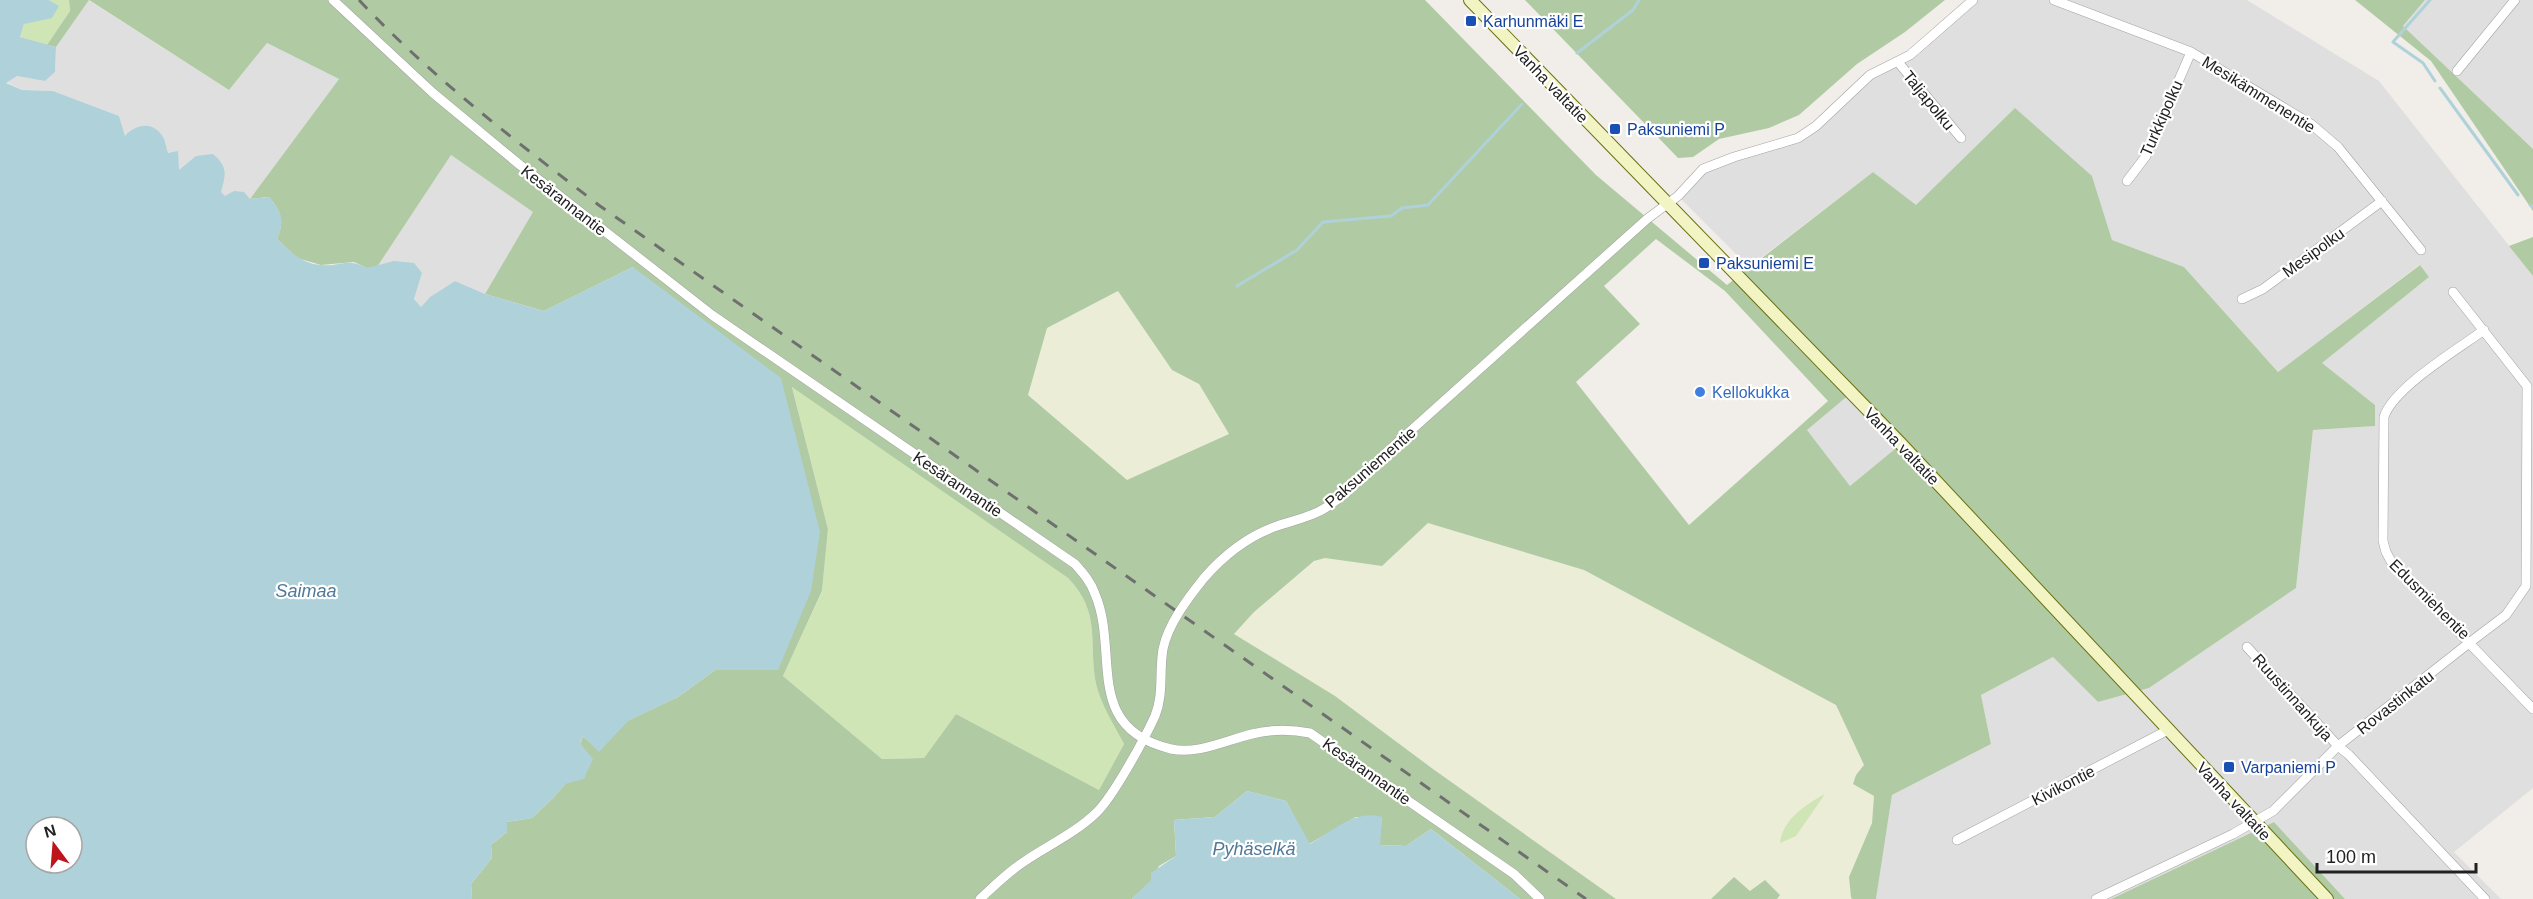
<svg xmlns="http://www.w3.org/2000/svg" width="2533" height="899" viewBox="0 0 2533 899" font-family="Arial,sans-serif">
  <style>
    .residential { fill: #dfdfdf }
    .farmland { fill: #ecedd7 }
    .grass { fill: #cfe5b5 }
    .forest { fill: #b0cba3; fill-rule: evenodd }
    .water { fill: #afd1d9; fill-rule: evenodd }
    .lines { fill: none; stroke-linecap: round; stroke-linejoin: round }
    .stream { stroke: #afd1d9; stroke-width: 3 }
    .street-casing { stroke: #a2a2a2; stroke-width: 10 }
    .secondary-casing { stroke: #6a7011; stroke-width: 14 }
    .street { stroke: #fff; stroke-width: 9 }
    .secondary { stroke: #f3f4c4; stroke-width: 12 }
    .rail { stroke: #6f6f6f; stroke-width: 3; stroke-dasharray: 12 12; stroke-linecap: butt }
    .transit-dot { fill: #1a4fb4; stroke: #fff; stroke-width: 2 }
    .shop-dot { fill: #3f7fe0; stroke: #fff; stroke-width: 2 }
    .labels { text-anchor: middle; stroke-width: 4.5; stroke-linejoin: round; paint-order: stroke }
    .transit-label { font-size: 16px; fill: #164399; stroke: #fff; text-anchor: start }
    .street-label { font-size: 16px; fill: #212121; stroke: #fff }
    .shop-label { font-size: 16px; fill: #366cbe; stroke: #fff; text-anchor: start }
    .water-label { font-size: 18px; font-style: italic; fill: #507899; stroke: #fff }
  </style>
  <rect width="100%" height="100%" fill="#f1eee9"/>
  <path class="residential" d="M88 0 229 90 267 43 339 79 250 199 225 196 179 170 178 158 166 151 165 141 125 136 119 116 53 91 22 90 6 82 17 76 45 81 55 72 56 47Z
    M1973 0H2247L2379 81 2533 276V788L2454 852 2501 899H2345L2274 822 2111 899H1876L1892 795 1991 744 1981 695 2053 657 2098 702 2149 688 2296 588 2313 430 2374 426 2375 405 2321 363 2429 277 2419 265 2278 372 2184 267 2112 240 2092 176 1916 206 1873 172 1749 267 1678 196 1703 169 1798 138 1870 75 1898 62Z
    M2425 0H2533V149L2403 26Z
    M451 155 534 212 485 294 455 281 430 297 421 307 414 299 422 273 377 267Z
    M1851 392 1901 444 1850 486 1807 430Z"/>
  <path class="farmland" d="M1119 291 1172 370 1199 384 1229 434 1127 481 1028 394 1047 328Z
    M1428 523 1584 570 1836 705 1864 766 1862 768 1874 796 1872 823 1849 877 1852 899H1777L1780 895 1750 891 1734 878 1711 899H1616L1433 769 1335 696 1234 634 1254 612 1315 561 1325 558 1382 566Z"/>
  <path class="grass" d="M49 0H69L70 11 47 45 20 37 24 24 58 6Z
    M792 386 1068 578C1102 613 1088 642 1096 684 1101 705 1114 725 1124 744L1099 790 956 714 924 758 882 759 783 676 822 592 828 529Z
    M1825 794 1796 836 1780 843C1783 819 1805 805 1825 794Z"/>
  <path class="forest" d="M69 0H1425L1596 175 1727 285 1873 172 1916 205 2015 108 2092 176 2112 240 2184 267 2278 372 2420 265 2429 277 2322 363 2375 405V426L2313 430 2296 588 2149 688 2098 702 2053 657 1981 695 1991 744 1892 795 1876 899H1852L1851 897 1849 877 1872 823 1874 796 1853 784 1856 775 1864 765 1836 705 1584 570 1428 523 1382 566 1325 558 1314 561 1254 612 1234 634 1335 696 1433 769 1616 899H1520L1431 829 1406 846 1379 845 1382 817H1356L1309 844 1286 801 1247 791 1215 817 1174 820 1176 856 1159 866 1152 880 1132 899H472L471 884 492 858 491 845 507 832V822L532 818 553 798 565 784 583 736 599 751 627 721 678 697 715 670H778L633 267 544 311 485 294 533 212 451 155 377 267 367 268 354 262 321 265 297 258 277 239C285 221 281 211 269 197L250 199 339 79 267 43 229 90 89 0 56 47 47 45 70 11ZM1656 239 1725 291 1828 401 1689 525 1576 382 1640 324 1604 286ZM1118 291 1172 370 1199 384 1229 434 1127 480 1028 395 1047 328ZM792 387 1068 578C1102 613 1088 642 1096 684 1101 705 1114 725 1124 744L1099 790 956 714 924 758 882 759 783 676 822 591 828 529ZM1851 393 1901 444 1850 486 1807 430Z
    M1525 0H1945L1905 32 1857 64 1799 115 1769 128 1719 139 1693 157 1678 158Z
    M2355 0H2425L2403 26 2533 149V211L2431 61Z
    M2533 237V276L2509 246Z
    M2274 822 2345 899H2111Z
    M1734 877 1750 891 1765 880 1780 895 1777 899H1711Z"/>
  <path class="water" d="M0 0H49L59 6 52 18 24 24 20 37 56 47 55 72 45 81 17 76 6 83 22 90 53 91 119 116 125 136C137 123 155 121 164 139 166 143 166 149 168 153L178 151 179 170 196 156 213 154C228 167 226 174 221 192L225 196 234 191 244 192 250 199 269 197C282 212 285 220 277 239 290 251 302 264 321 265 341 267 345 257 367 268L394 261 414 263 422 273 414 299 421 307 430 297 455 281 485 294 544 311 633 267 781 378 820 532 811 591 778 670H715L678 697 628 721 599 752 583 736 580 743 593 759 584 779 565 784 553 798 532 818 507 822V832L491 845 492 858 471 884 472 899H0ZM36 827H72V863H36Z
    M1247 791 1286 801 1310 844C1331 832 1356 809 1382 817L1380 845 1406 846 1431 829 1520 899H1132L1151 880V873L1176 856 1174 820 1215 817Z"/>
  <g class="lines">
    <path class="stream" d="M2430 0 2393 42 2423 63 2435 81
      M1577 53 1633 10 1639 0
      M2440 88 2518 195
      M2530 205 2533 207
      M1237 286 1297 250 1323 222 1391 216 1402 208 1428 205 1522 104"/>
    <g class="street-casing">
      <path id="street" d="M333 0 433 93 520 165 712 315 1075 564C1083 573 1091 582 1095 594 1120 652 1082 728 1171 749 1197 755 1227 740 1252 734 1272 729 1290 729 1310 733L1514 874 1540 899
        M2054 0 2191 52 2311 124 2338 147 2421 250
        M1898 62 1961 138
        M2457 71 2515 0
        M2127 181 2146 156 2191 52
        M2453 292 2527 386 2526 586 2506 615 2469 643 2392 563 2386 552 2383 541 2384 417C2393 388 2458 349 2484 330
        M2242 299 2263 289 2382 201
        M2247 647 2338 746 2349 755 2485 899
        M1957 840 2168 730
        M980 899C994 886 1009 871 1025 861 1049 845 1075 833 1096 813 1113 797 1145 738 1155 716 1164 694 1159 671 1163 649 1168 624 1188 598 1204 578 1224 555 1248 536 1277 526 1292 521 1306 518 1320 511 1346 497 1367 472 1388 451L1647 219 1678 196 1703 169 1734 157 1798 138 1816 126 1870 75 1910 55 1973 0
        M2096 899 2233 834 2273 811 2338 746 2469 643 2533 709"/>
    </g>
    <g class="secondary-casing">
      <path id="secondary" d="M1470 0 1901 444 2327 899"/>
    </g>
    <use href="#street" class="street"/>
    <use href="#secondary" class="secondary"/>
    <path class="rail" d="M359 0C431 77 517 142 600 206L1586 899"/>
  </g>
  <g class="transit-dot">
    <rect x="1465" y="15" width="12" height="12" rx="3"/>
    <rect x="1609" y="123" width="12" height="12" rx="3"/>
    <rect x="1698" y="257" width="12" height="12" rx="3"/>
    <rect x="2223" y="761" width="12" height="12" rx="3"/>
  </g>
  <circle class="shop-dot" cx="1700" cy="392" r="6"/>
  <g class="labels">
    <g class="transit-label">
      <text x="1483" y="27">Karhunmäki E</text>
      <text x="1627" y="135">Paksuniemi P</text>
      <text x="1716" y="269">Paksuniemi E</text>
      <text x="2241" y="773">Varpaniemi P</text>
    </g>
    <g class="street-label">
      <text transform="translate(1551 84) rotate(46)" y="6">Vanha valtatie</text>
      <text transform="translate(2259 94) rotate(32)" y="6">Mesikämmenentie</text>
      <text transform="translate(1929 100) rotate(51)" y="6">Taljapolku</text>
      <text transform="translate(2161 118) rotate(-66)" y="6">Turkkipolku</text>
      <text transform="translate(564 200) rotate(38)" y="6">Kesärannantie</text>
      <text transform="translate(2313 252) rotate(-36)" y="6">Mesipolku</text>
      <text transform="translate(1902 446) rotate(46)" y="6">Vanha valtatie</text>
      <text transform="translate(1370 467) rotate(-41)" y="6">Paksuniementie</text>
      <text transform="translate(958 484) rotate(34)" y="6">Kesärannantie</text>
      <text transform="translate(2430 599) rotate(45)" y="6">Edusmiehentie</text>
      <text transform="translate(2293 697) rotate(48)" y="6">Ruustinnankuja</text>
      <text transform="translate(2395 702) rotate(-38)" y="6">Rovastinkatu</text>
      <text transform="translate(1367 771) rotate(35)" y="6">Kesärannantie</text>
      <text transform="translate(2063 785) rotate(-27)" y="6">Kivikontie</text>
      <text transform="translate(2234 801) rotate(47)" y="6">Vanha valtatie</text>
    </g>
    <g class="shop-label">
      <text x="1712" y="398">Kellokukka</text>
    </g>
    <g class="water-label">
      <text x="306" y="597">Saimaa</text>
      <text x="1254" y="855">Pyhäselkä</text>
    </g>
  </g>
  <g transform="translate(54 845) rotate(344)"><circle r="28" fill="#ffffff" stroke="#a6a6a6" stroke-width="1.5"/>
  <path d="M0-4.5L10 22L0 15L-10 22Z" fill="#be151c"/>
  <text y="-9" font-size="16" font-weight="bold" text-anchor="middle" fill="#212121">N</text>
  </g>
  <path d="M2317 863v9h159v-9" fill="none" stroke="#212121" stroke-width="3"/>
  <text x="2326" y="863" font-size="18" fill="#212121" stroke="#ffffff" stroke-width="4.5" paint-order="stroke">100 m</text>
</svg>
